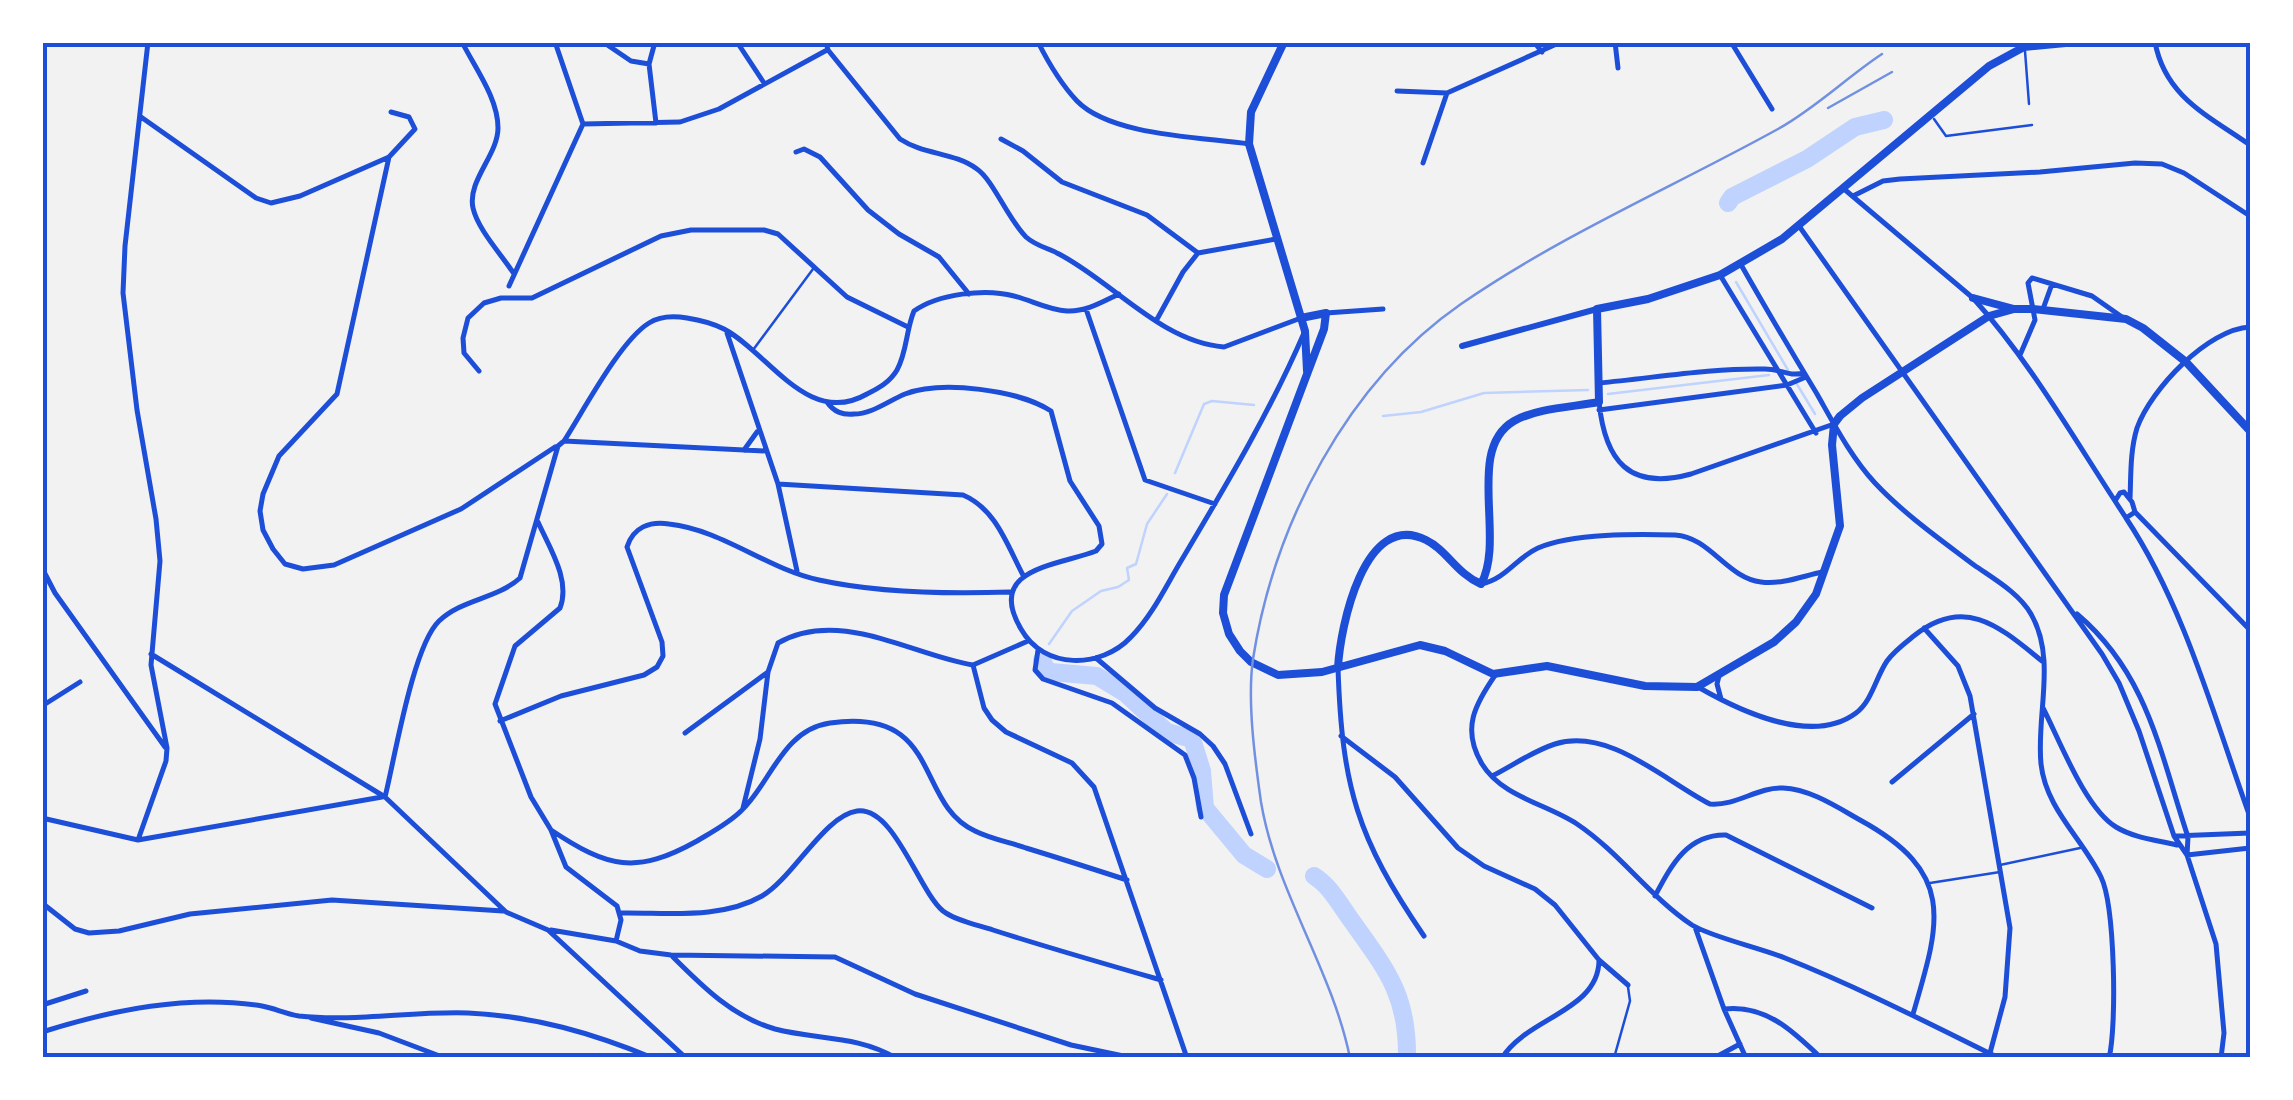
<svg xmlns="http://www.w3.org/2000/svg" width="2293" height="1100" viewBox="0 0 2293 1100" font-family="'Nunito Sans',sans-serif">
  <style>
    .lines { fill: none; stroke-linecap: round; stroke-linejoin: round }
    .stream { stroke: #bfd3fe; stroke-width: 2.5 }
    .river { stroke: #bfd3fe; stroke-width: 18 }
    .service { stroke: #1d4ed8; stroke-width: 2.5 }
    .minor { stroke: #1d4ed8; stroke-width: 5 }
    .tertiary { stroke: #1d4ed8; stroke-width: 6 }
    .secondary { stroke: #1d4ed8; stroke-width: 8 }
    .rail { stroke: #7290e2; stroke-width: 2.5 }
    .neatline { fill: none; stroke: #1d4ed8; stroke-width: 4 }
  </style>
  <rect width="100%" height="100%" fill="#f2f2f2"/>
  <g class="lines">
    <path class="stream" d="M1736 282 1788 370
      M1795 381 1815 414
      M1608 394 1769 375
      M1383 416 1421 412 1484 393 1588 390
      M1175 473 1204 404 1212 401 1254 405
      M1049 644 1072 611 1101 591 1118 587 1129 580 1127 568 1136 564 1147 524 1167 494"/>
    <path class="river" d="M1728 203 1732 197 1807 159 1855 127 1884 120
      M1042 660 1046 669 1051 672 1097 676 1125 693 1167 732 1192 739 1202 771 1205 808 1244 855 1267 869
      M1314 876C1329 885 1339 903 1349 917 1384 967 1408 992 1407 1058"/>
    <path class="service" d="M2025 51 2029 104
      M1934 119 1946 136 2032 125
      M753 350 813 269
      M2000 865 2080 848
      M1930 883 2000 872
      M1614 1058 1630 1001 1628 987"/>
    <path class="minor" d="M462 42C475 68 498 98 498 128 498 155 467 181 473 208 478 230 502 255 514 274
      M603 42 631 61 649 64
      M655 42 649 64 656 123
      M737 42 764 83
      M826 42 828 50 900 139C924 155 954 152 977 169 993 180 1008 219 1026 237 1036 246 1048 248 1059 254 1113 282 1161 342 1224 347L1301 318
      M1038 42C1048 62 1061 84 1077 101 1111 136 1201 137 1249 144
      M1534 42 1542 52
      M1615 42 1618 68
      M1731 42 1772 109
      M2155 42C2165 97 2209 116 2250 145
      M42 43 43 42
      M1397 91 1447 93 1561 42
      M141 117 256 198 271 203 300 196 389 157 415 129 409 117 391 112
      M583 124 680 122 719 109 827 50
      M1001 139 1023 151 1062 182 1147 215 1198 253
      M796 152 804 149 820 157 868 210 899 234 939 257 969 294
      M389 157 337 394 279 456 263 494 260 511 263 530 273 549 285 564 303 569 334 565 461 509 555 447
      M1423 163 1447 93
      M1844 189 1973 298C2028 359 2070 432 2115 501
      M1853 196 1883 181 1900 179 2040 172 2135 163 2162 164 2184 173 2250 216
      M1799 226 2102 654 2119 683 2139 731 2174 836 2187 855 2216 944 2224 1033 2221 1058
      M1740 263C1765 307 1791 351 1817 394 1834 424 1851 457 1875 483 1904 514 1941 540 1974 565 1994 579 2019 593 2031 614 2057 659 2036 715 2041 764 2046 809 2082 838 2101 877 2115 906 2117 1026 2109 1058
      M1720 275 1816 433
      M509 286 583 124 555 42
      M1086 309 1145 480 1215 504
      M2043 309 2052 284
      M1326 313 1383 309
      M1156 321 1183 272 1198 253 1276 239
      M727 333 778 484 797 571
      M2020 355 2035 320 2028 283 2032 278 2092 296 2122 317
      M479 371 464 353 463 338 468 318 484 303 501 298H532L661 236 691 230H764L778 234 847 297 908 327
      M1599 383C1654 378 1710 368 1765 369 1780 369 1789 377 1804 373
      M827 402C834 412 842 415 854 414 872 414 888 401 905 394 942 380 1019 390 1051 411L1070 481 1099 526 1102 544 1096 551C1057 566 985 568 1021 629 1044 670 1101 669 1131 637 1152 616 1166 586 1181 561 1225 487 1270 412 1304 333
      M1599 402C1605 461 1629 491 1691 474L1834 424
      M1599 410 1787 385 1806 377
      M564 441 766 451
      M744 450 757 432
      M778 484 963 495C996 509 1007 545 1023 575
      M2124 492 2132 502 2135 512 2126 518 2115 501 2120 493Z
      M2130 499C2131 475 2130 451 2137 428 2151 389 2208 329 2250 327
      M2135 512 2250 630
      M2126 518C2185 607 2214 717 2250 817
      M538 522C549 547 571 580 560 608L515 646 495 704 531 797 551 830 566 867 617 906 621 920 616 941
      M42 568 55 593 165 747
      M1481 584C1506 579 1516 558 1538 548 1572 533 1638 534 1675 535 1710 537 1727 578 1761 582 1781 585 1803 576 1822 572
      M2077 614C2148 674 2160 753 2188 837L2187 855
      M1924 628 1958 666 1970 696 2010 928 2005 997 1990 1053
      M1038 650 1035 670 1043 679 1112 703 1185 755 1194 778 1201 817
      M151 654 385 797 506 912 548 930 686 1058
      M1096 658 1155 708 1200 734 1213 746 1225 764 1251 834
      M973 665 984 708 992 720 1006 732 1072 763 1094 787 1187 1058
      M1338 668C1342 787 1357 838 1424 936
      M1496 674C1475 704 1461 729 1482 764 1502 797 1547 804 1577 824 1620 853 1649 896 1692 925 1711 937 1761 948 1785 958 1858 987 1928 1023 1999 1058
      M1719 676 1717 684 1721 699
      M1698 687C1738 710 1812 746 1856 713 1872 701 1876 677 1887 661 1894 651 1905 643 1915 635 1966 595 2001 628 2042 661
      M42 706 80 682
      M2043 708C2060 741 2085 808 2116 827 2134 838 2157 840 2177 845
      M500 721 561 696 644 675 657 667 663 656 662 642 627 547C633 527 650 521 669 524 723 530 767 569 819 580 878 593 951 594 1010 592
      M685 733 768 672
      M1341 736 1395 777 1458 848 1484 866 1535 889 1555 905 1599 960 1628 985
      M1492 776C1512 766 1533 751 1555 744 1609 727 1665 781 1710 804 1737 806 1757 787 1783 788 1810 789 1837 807 1860 820 1957 873 1940 922 1913 1014
      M1892 782 1974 714
      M385 797C395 757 413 646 439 621 462 599 497 599 520 578L558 446 564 441C584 410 620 341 649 323 660 316 675 316 687 318 700 320 712 323 724 329 769 353 808 428 867 394 879 388 890 382 897 370 907 352 906 330 914 311 938 294 985 288 1014 296 1031 300 1048 310 1067 311 1086 312 1102 302 1119 294
      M743 808 760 739 768 672 778 643C840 608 912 655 973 665L1028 641
      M42 818 138 840 382 797
      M551 830C608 868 636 875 697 841 712 832 729 823 741 811 771 783 782 730 830 723 943 707 914 803 975 831 991 839 1009 842 1026 848 1059 858 1093 869 1127 880
      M2174 836 2250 833
      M138 840 166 761 167 748 151 665 160 561 156 519 137 410 123 293 125 246 148 42
      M2187 855 2250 848
      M1655 896C1671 866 1687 834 1726 835L1872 908
      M42 903 75 929 89 933 119 931 190 914 332 900 503 911
      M620 913C666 912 720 920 762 896 792 879 825 815 857 811 894 806 918 890 943 911 956 921 978 925 993 930 1049 948 1105 964 1161 980
      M1695 927 1724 1009 1746 1058
      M551 930 616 941 640 951 671 955 835 957 915 994 1071 1045 1133 1058
      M673 957C703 987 733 1017 775 1029 817 1040 857 1035 896 1058
      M42 1005 86 991
      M1724 1009C1765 1004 1793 1031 1821 1058
      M311 1018 379 1033 445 1058
      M42 1032C112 1010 188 994 262 1006 274 1008 286 1014 299 1016 353 1022 413 1011 468 1013 534 1016 592 1033 653 1058
      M1502 1058C1526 1018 1599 1011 1599 960
      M1714 1058 1740 1044"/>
    <path class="tertiary" d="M1462 346 1597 309"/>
    <path class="secondary" d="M1284 42 1251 112 1249 144 1305 331 1307 371
      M1973 298 2014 309
      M1301 318 1326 313 1324 329 1224 595 1223 613 1229 634 1240 651 1251 662 1278 675 1322 672 1420 645 1445 651 1493 674 1547 666 1645 686 1697 687 1774 642 1796 622 1816 594 1840 526 1832 445 1834 424 1840 416 1862 398 1989 316 2014 309H2033L2126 319 2143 328 2186 362 2250 431
      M1338 668C1340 628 1364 509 1426 540 1447 550 1456 573 1481 584 1506 539 1465 449 1514 421 1537 408 1573 407 1599 402L1597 309 1648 299 1720 275 1782 239 1989 66 2024 47 2076 42"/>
    <path class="rail" d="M1828 108 1892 72
      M1350 1058C1332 969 1276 892 1261 802 1255 760 1247 701 1253 659 1274 524 1347 383 1461 304 1561 235 1673 187 1778 129 1816 108 1847 77 1882 54"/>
  </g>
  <rect width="2293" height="1100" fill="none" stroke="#ffffff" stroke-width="90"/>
  <rect x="45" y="45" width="2203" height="1010" class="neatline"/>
</svg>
